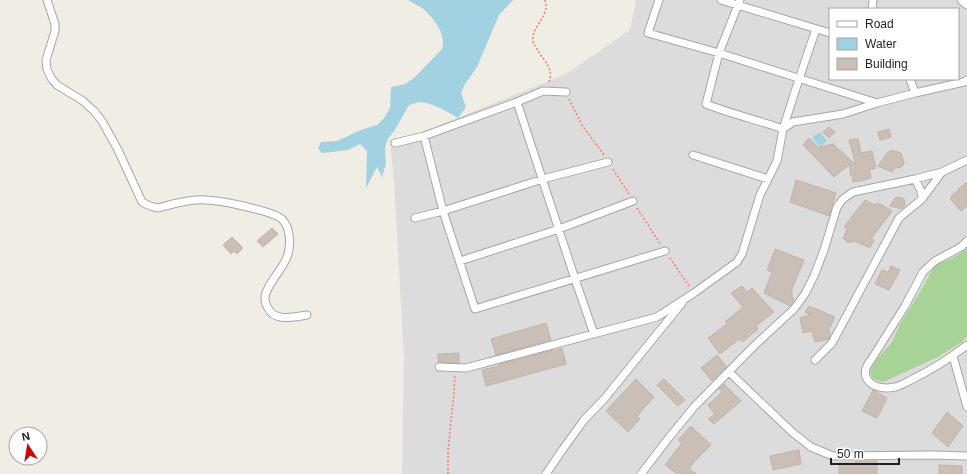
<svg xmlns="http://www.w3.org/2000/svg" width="967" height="474" viewBox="0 0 967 474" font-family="Arial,sans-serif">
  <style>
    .residential { fill: #dddcdc; fill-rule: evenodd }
    .forest { fill: #a7d396 }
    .water { fill: #a2d1e1 }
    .building { fill: #c9bfb7; stroke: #c3b3a6 }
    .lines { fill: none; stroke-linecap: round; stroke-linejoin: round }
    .minor-casing { stroke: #a6a6a6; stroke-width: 9 }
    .path { stroke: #ff7967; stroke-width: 1.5; stroke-dasharray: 2 2; stroke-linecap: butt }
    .minor { stroke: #fff; stroke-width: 7 }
  </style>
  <rect width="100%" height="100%" fill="#f0ede4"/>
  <path class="residential" d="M636 0H967V474H402L404 358 394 181 390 140 423 132 566 74 630 30ZM830 9H958V79H830Z"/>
  <path class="forest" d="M967 249V336L962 342 938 357 883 382 873 379 870 372 873 364 892 342 899 326 920 292 935 265 953 258Z"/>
  <path class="water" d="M408 0H513L499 15 477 67 465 84 461 93 466 107 458 118C449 112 430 102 419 102 416 103 412 104 409 105L396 128 388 139 385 147 386 164 382 177 377 167 366 188 367 151 360 144 348 150 322 153 318 148 321 142 337 141 361 130 377 125 385 117 390 108 391 87 405 84 414 78 442 49C447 35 433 17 422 8 418 5 412 3 408 0Z
    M820 132 827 141 820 147 812 138Z"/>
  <path class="building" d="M829 127 835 132 829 138 823 132Z
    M889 129 891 137 880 140 878 132Z
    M809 138 819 148 820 147 833 144 856 165 849 140 858 139 861 153 872 151 876 168 869 170 871 178 860 181 853 182 852 175 851 176 849 165 834 177 803 145Z
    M892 150 901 153 904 163 902 167 895 168 892 172 878 166 887 153Z
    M796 180 836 193 829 216 790 202Z
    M967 182V206L961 211 950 199 952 197 951 196 959 190 958 189Z
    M899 197 904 199 905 202 904 206 902 209 890 206 895 198Z
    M865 200 874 205 877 203 882 205 892 211 871 239 874 240 870 248 854 241 848 243 843 238 847 229 844 227Z
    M272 228 278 234 263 247 257 241Z
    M232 237 243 248 237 254 234 251 231 254 223 245Z
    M775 249 804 260 792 289V298L794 299 790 306 764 293 772 272 767 270Z
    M891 266 900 270 889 290 875 284 882 270 888 272Z
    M742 286 747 292 752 288 774 312 756 326 758 329 742 342 739 339 720 354 708 338 727 324 725 322 743 307 731 293Z
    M809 306 835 317 829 329 830 336 829 339 815 342 812 331 803 333 800 318 810 315 805 312Z
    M546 323 551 340 496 355 491 339Z
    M562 348 566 364 486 386 482 370 499 366 498 365 553 350 554 351Z
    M459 353V363L438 362V354Z
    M717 355 727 367 712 381 701 368Z
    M636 379 654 397 637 416 640 419 628 432 606 411Z
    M664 379 685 400 678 406 657 385Z
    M724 384 741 401 714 424 708 419 715 414 708 405 722 392 719 389Z
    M873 390 887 398 877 418 862 411Z
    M947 412 963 426 948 447 932 433Z
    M691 426 711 445 694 462 689 469 696 474H677L665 465 682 443 678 440Z
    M799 450 801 464 773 470 770 456Z
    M855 461H877V474H839V463H855Z
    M939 465 962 466V474H939Z"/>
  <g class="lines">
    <g class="minor-casing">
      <path id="minor" d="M47 0 55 24V31L46 60 47 69 51 78 57 85 83 101 94 111 102 121 118 150 142 202C147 205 151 207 158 208 173 204 190 199 206 200 219 200 273 211 282 219 290 227 291 243 288 254 285 268 264 286 265 299 265 302 266 305 268 308 274 322 295 317 307 315
        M659 0 648 33 719 53 877 103
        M721 0 830 33
        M740 0 719 53 706 104C731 114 758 120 783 129L799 79 816 29
        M961 0 967 5
        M872 9 873 0
        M910 79 915 93
        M517 102 575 279 594 334
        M424 136 443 211 475 309 665 251
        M395 143 424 136 517 102 543 91 566 92
        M693 155 768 179
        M915 179 921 191 922 199
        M415 218 443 211 543 179 608 162
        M967 241 961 247 935 261 923 272 905 306 871 360C866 366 863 372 867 379 872 388 886 389 895 387 900 386 905 383 909 381 929 371 949 359 967 345
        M460 261 559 229 633 201
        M953 356 967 407
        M815 360 832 343 899 218 922 199 942 172
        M439 367 466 368 657 317 694 293 737 262 742 254 760 195 777 161 783 129 793 122 843 114 877 103 915 93 964 82 967 80
        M729 372 792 432 811 447 833 456 933 455 967 456
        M546 474 563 449 584 420 605 398 682 303
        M641 474 667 440 694 407 754 346 794 309 805 294 814 276 824 250 837 207 843 199 853 192 915 179 942 172 967 160"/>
    </g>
    <path class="path" d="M545 0C545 2 546 4 546 6 546 19 531 28 533 42 533 44 535 45 536 47 542 60 556 68 548 84
      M569 99 582 125 604 155
      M613 169 629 194
      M637 208 661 245
      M670 258 689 286
      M448 474V451L454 393 455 375"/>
    <use href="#minor" class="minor"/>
  </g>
  <rect x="829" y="8" width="130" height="72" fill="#ffffff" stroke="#a5a5a5"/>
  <rect x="837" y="21" width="20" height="6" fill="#ffffff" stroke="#a5a5a5"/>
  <text x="865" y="28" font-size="12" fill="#1f1f1f">Road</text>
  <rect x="837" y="38" width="20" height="12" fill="#a2d1e1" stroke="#a5a5a5"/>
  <text x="865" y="48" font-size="12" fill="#1f1f1f">Water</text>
  <rect x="837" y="58" width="20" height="12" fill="#c9bfb7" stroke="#a5a5a5"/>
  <text x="865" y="68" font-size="12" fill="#1f1f1f">Building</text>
  <g transform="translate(28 446) rotate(348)"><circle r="19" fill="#ffffff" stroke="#a5a5a5"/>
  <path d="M0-3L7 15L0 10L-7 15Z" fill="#ce0400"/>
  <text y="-6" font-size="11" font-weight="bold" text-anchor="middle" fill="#1f1f1f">N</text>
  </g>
  <path d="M831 458v6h68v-6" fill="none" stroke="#1f1f1f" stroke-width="2"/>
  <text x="837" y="458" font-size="12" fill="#1f1f1f" stroke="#ffffff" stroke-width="3" paint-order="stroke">50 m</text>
</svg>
